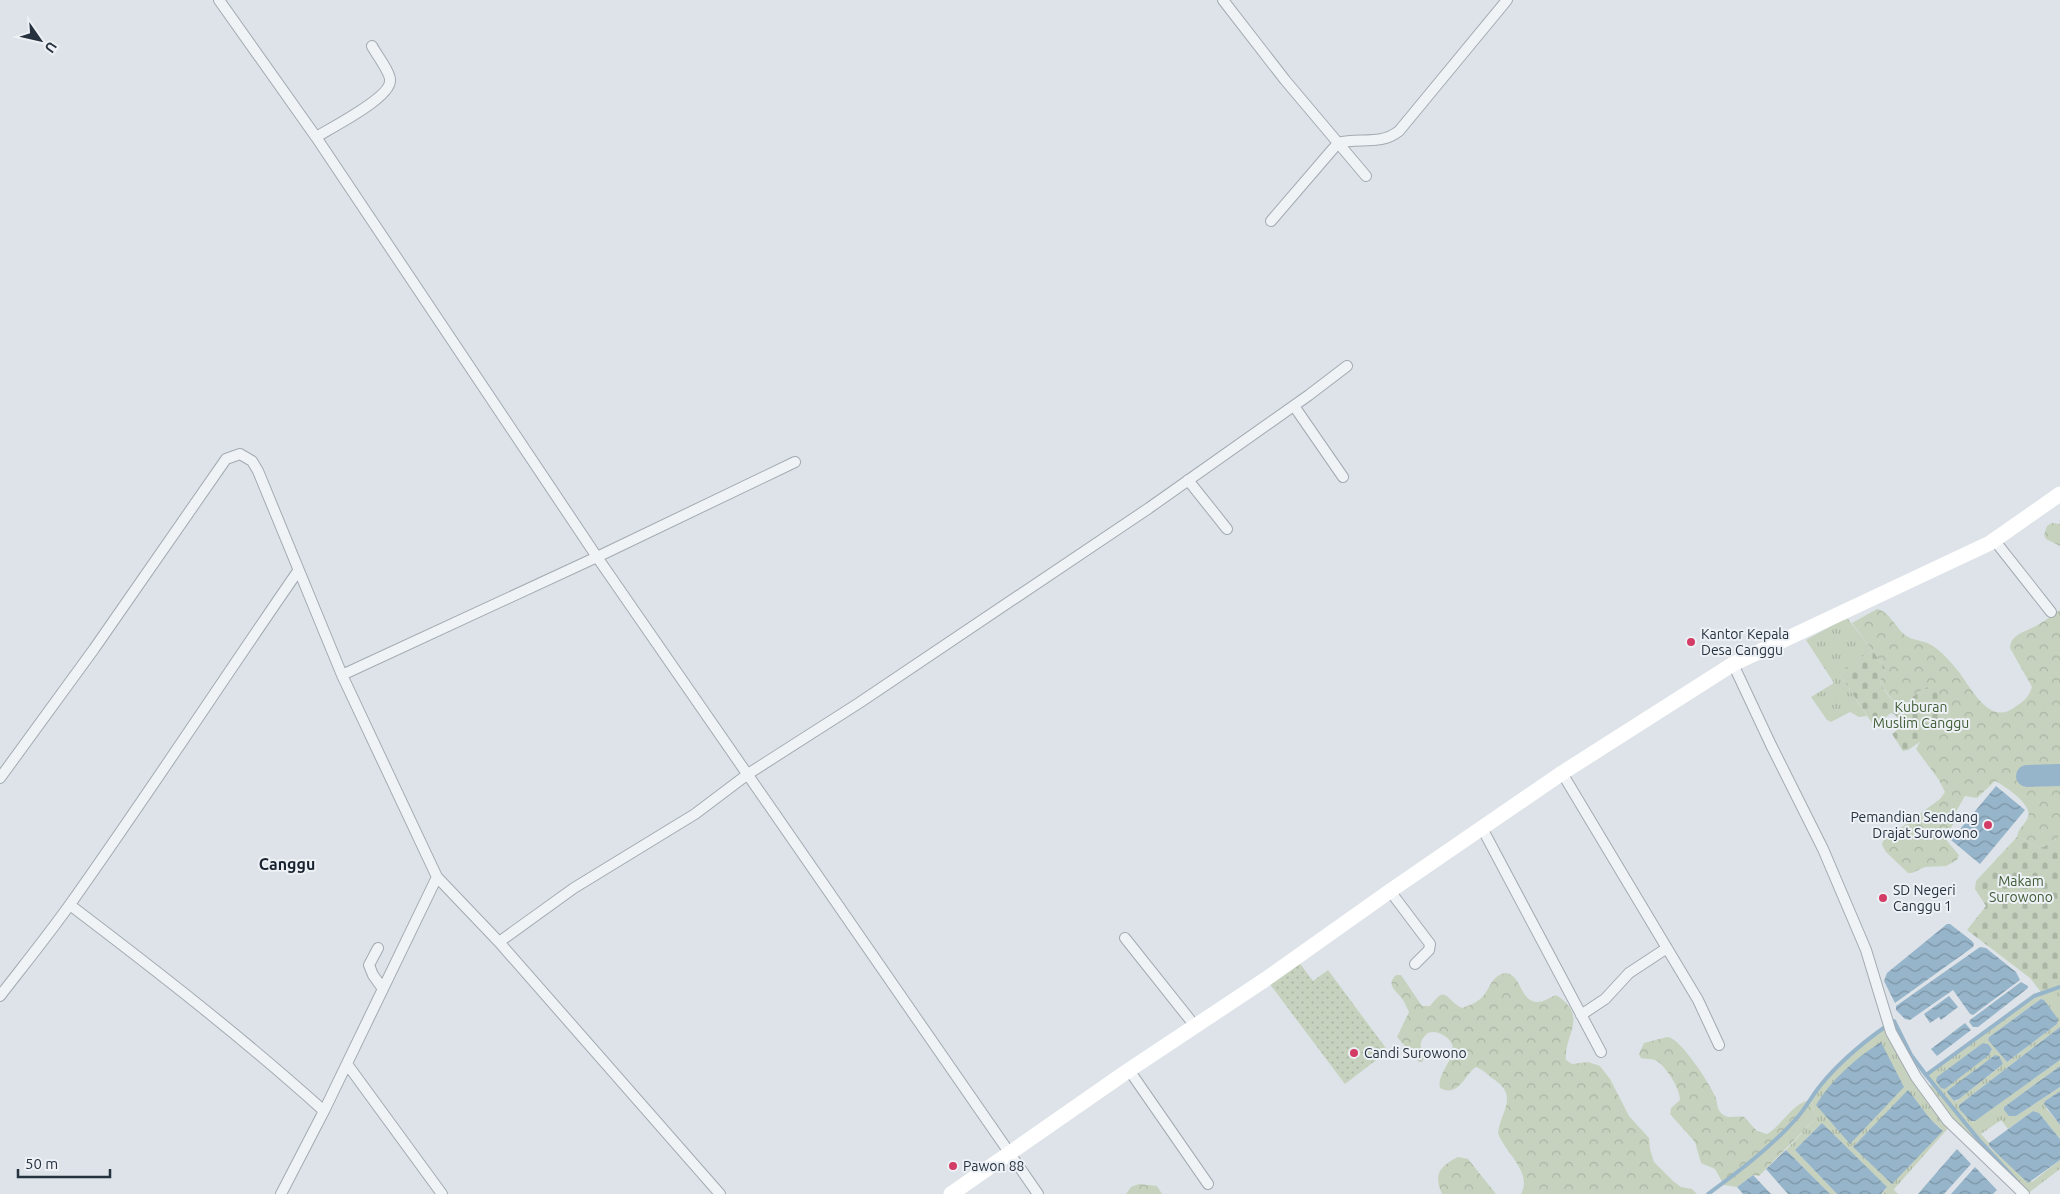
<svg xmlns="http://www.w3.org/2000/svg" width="2060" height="1194" viewBox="0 0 2060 1194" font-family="Ubuntu,sans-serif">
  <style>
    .grass { fill: url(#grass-tufts); fill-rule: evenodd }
    .forest { fill: url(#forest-crowns) }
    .cemetery { fill: url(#cemetery-stones) }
    .park { fill: url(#park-dots) }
    .water { fill: url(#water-waves) }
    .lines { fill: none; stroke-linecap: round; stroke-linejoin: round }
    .stream { stroke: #97b5ca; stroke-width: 4 }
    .river { stroke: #97b5ca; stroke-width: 22 }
    .street-casing { stroke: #a2aab2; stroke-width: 12 }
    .street { stroke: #f0f3f6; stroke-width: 10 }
    .secondary { stroke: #fff; stroke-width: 15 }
    .poi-dot { fill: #d33c65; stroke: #edf1f5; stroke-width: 2 }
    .labels { text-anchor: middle; stroke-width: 4; stroke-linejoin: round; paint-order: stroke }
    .poi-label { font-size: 14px; fill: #26323f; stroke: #edf1f5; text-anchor: start }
    .park-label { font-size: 14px; fill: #3f5b33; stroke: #edf1f5 }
    .quarter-label { font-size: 16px; font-weight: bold; fill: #192330; stroke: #edf1f5 }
  </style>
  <defs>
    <pattern id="grass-tufts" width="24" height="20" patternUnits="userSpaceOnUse" patternTransform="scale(1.25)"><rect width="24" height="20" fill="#c6d2be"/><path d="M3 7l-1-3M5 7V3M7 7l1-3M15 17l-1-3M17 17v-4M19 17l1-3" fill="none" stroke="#aab5a4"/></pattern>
    <pattern id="forest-crowns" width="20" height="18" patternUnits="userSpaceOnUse" patternTransform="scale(1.25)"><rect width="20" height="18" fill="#c6d2be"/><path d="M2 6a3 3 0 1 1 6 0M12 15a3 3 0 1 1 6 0" fill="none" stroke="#aab5a4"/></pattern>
    <pattern id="cemetery-stones" width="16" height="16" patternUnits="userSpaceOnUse" patternTransform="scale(1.25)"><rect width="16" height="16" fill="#c6d2be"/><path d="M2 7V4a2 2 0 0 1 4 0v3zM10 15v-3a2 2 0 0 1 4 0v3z" fill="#aab5a4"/></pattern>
    <pattern id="park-dots" width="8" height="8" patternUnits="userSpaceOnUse" patternTransform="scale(1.25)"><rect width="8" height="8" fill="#c6d2be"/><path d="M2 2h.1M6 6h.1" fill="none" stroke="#aab5a4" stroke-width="1.8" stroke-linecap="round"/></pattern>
    <pattern id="water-waves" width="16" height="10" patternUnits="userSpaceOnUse" patternTransform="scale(1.25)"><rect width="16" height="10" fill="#97b5ca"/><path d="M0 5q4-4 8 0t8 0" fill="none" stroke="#7b94a5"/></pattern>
  </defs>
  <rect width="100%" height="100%" fill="#dde3e8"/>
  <path class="grass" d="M1848 619 1872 650 1841 672 1840 675 1867 716 1859 717 1850 712 1831 722 1827 720 1811 697 1834 683 1806 640 1842 620Z
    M2060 987V1027L1959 1105 1973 1122 2060 1060V1066L2004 1107 2016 1116 2060 1087V1091L2045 1101 2046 1108 2060 1125V1139L2039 1113 2033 1111 2008 1129 2001 1120 1981 1134 1989 1143V1147L2032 1182 2060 1160V1169L2027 1194 1951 1125 1895 1188 1894 1190 1898 1194H1881L1887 1188 1822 1123 1795 1150 1837 1194H1830L1786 1150 1814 1120C1815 1113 1814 1105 1809 1100 1830 1071 1859 1045 1888 1025L1925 1090 1933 1084 1926 1075 2034 996ZM2041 999 2044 1000 2057 1019V1024L2007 1062 1988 1040 1989 1037ZM1986 1043 1992 1049 1991 1052 1945 1089ZM2001 1066 1956 1101H1954L1947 1093ZM1908 1091 1931 1120 1943 1131 1853 1147Z"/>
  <path class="forest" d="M2052 523 2060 524V546L2046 539 2044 535 2047 526Z
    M1877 609C1889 611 1896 628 1905 635 1913 641 1924 640 1933 646 1942 652 1951 662 1958 671 1971 687 1989 727 2015 707 2023 702 2029 697 2032 687L2010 648C2011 634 2025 632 2036 626 2044 621 2052 616 2060 610V836L2041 849 2020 837H2017C2018 828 2025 825 2028 817 2033 805 2005 786 1995 781L1977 798 1965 796 1954 815 1956 820 1946 835 1947 841 1959 855 1957 860 1946 866 1925 867 1912 873H1908L1886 852 1882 845 1883 841 1940 799 1945 792 1939 780 1916 749 1921 740 1949 722 1927 687 1900 705C1891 701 1884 689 1880 680L1884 674 1885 668 1852 623Z
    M1505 973C1522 974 1520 1003 1538 1002 1544 1002 1550 997 1556 995 1590 1016 1563 1036 1566 1060L1572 1064 1588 1062 1600 1066 1610 1079 1629 1116 1649 1138 1650 1149 1654 1162 1673 1181 1681 1187 1692 1189 1697 1194H1521C1533 1172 1505 1153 1498 1133 1501 1110 1520 1096 1492 1078 1487 1074 1482 1069 1476 1067 1464 1075 1459 1098 1440 1088 1435 1070 1469 1050 1443 1035 1438 1032 1433 1031 1428 1033 1418 1041 1420 1047 1424 1058L1422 1062H1419L1397 1037 1409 1012C1407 1008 1405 1003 1403 1000 1397 991 1385 985 1396 975H1401L1422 1006H1430C1447 983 1445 1000 1462 1008 1471 1005 1481 1001 1486 992 1492 983 1493 976 1505 973Z
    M1667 1037C1680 1037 1709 1083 1715 1096 1718 1102 1716 1109 1722 1114 1729 1120 1736 1115 1744 1117L1757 1131 1767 1134C1783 1124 1791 1105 1809 1100 1814 1105 1815 1114 1814 1120L1759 1176 1753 1175 1737 1187 1724 1185 1715 1169 1701 1163 1695 1142 1670 1114 1671 1108 1680 1100C1680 1089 1667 1068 1657 1061 1652 1058 1647 1060 1641 1058L1639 1054 1644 1043Z
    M1458 1157 1468 1159 1496 1194H1442C1433 1174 1440 1166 1458 1157Z
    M1139 1184 1157 1186 1162 1194H1126L1131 1187Z"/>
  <path class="cemetery" d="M1872 650 1885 668 1884 674 1880 680C1883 689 1891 702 1900 705L1927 687 1933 688 1952 715 1949 722 1908 750 1903 751 1892 734 1902 726V722L1894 714 1891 713 1876 725 1872 723 1840 675V672Z
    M2060 836V987L2051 991 2041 992 2030 978 1967 930 1986 906 1975 889 1976 881 2017 837H2020L2041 849Z"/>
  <path class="park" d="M1295 957 1313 981 1328 970 1388 1051 1345 1084 1266 979Z"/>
  <path class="water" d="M1996 786 2025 810 1980 864 1951 840Z
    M1947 924H1950L1972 941 1974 944 1973 947 1895 1003 1884 981 1887 973Z
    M1980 947 1986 948 2016 972 2020 980 1973 1015 1970 1014 1953 990 1910 1020 1905 1019 1896 1010V1006Z
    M2021 982 2028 986V988L1978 1027H1973L1969 1022 1970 1020Z
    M1949 996 1958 1007 1941 1020 1939 1017 1930 1023 1924 1014Z
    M2041 999 2044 1000 2058 1019 2057 1024 2007 1062 1988 1040 1989 1037Z
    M1965 1023 1971 1030 1937 1056 1931 1049Z
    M2060 1027V1060L1975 1121H1971L1960 1110 1959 1105Z
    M1881 1042 1904 1087 1850 1144 1816 1105C1832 1079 1855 1059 1881 1042Z
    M1983 1043 1988 1044 1992 1049 1989 1055 1945 1089 1941 1088 1936 1081 1937 1077Z
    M1995 1055 1999 1056 2003 1064 1959 1099 1954 1101 1948 1094 1947 1091Z
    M2060 1066V1087L2016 1116H2009L2004 1110V1107Z
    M1908 1090 1931 1120 1943 1131 1892 1184 1853 1147Z
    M2060 1091V1125L2044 1104 2045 1101Z
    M2033 1111 2039 1113 2060 1139V1160L2028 1183 1989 1146V1143Z
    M1822 1123 1887 1187 1881 1194H1837L1795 1150Z
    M1957 1149 1971 1164 1944 1194H1918Z
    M1786 1150 1830 1194H1788L1766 1169Z
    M1975 1167 1997 1190 1993 1194H1951Z
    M1753 1175 1771 1194H1743L1737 1187Z"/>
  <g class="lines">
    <path class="stream" d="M1926 1075 2034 996 2060 987
      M1708 1194C1738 1172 1770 1148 1795 1120 1805 1110 1811 1097 1820 1086 1838 1063 1869 1037 1894 1021L1911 1055 1926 1075 1979 1140 2016 1180"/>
    <path class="river" d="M2027 776 2060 775"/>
    <g class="street-casing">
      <path id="street" d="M219 0 316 137 597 557 1038 1194
        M1223 0 1285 80 1366 176
        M316 137C331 128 390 98 390 81 391 73 376 54 372 46
        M1271 221 1338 143C1359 137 1380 146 1399 131L1507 0
        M1294 406 1343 477
        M1188 480 1227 529
        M1995 541 2051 612
        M1733 664 1771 745 1823 849 1866 950 1891 1032 1916 1077 1948 1121 2024 1194
        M342 675 597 557 795 462
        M1562 773 1698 1000 1719 1045
        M0 778 94 649 226 459 240 454 252 461 258 471 342 675 437 877 499 942 720 1194
        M1482 828 1601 1052
        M1390 891 1430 944 1429 950 1415 964
        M70 905C157 971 243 1038 324 1111
        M1125 938 1195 1026
        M499 942 574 888 695 814 748 774 859 703 1149 508 1309 395 1347 366
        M378 948 369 965 373 975 383 989
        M0 996C24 965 49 934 71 903 149 793 222 681 298 571
        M1581 1015 1605 999 1629 973 1667 948
        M347 1064 442 1194
        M1129 1070 1208 1184
        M281 1194 324 1111 437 877"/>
    </g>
    <use href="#street" class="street"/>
    <path class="secondary" d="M951 1194 1129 1070 1266 979 1390 891 1562 773 1733 664 1990 543 2060 494"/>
  </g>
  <g class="poi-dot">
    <circle cx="1691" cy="642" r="5"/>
    <circle cx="1988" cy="825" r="5"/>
    <circle cx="1883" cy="898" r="5"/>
    <circle cx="1354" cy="1053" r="5"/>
    <circle cx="953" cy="1166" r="5"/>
  </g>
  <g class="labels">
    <g class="poi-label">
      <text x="1701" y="639">Kantor Kepala<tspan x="1701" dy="16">Desa Canggu</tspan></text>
      <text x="1978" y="822" text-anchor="end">Pemandian Sendang<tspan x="1978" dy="16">Drajat Surowono</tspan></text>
      <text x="1893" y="895">SD Negeri<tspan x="1893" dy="16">Canggu 1</tspan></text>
      <text x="1364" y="1058">Candi Surowono</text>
      <text x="963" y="1171">Pawon 88</text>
    </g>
    <g class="park-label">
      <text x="1921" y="712">Kuburan<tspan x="1921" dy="16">Muslim Canggu</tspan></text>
      <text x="2021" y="886">Makam<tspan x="2021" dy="16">Surowono</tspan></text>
    </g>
    <g class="quarter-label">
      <text x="287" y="870">Canggu</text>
    </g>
  </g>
  <g transform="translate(40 40) rotate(124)" stroke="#edf1f5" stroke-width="4" paint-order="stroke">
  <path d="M0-4L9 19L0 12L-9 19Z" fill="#26323f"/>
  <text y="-8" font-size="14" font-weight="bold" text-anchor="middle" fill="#26323f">U</text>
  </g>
  <path d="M18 1169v8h92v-8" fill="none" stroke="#26323f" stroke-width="2.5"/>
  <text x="25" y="1169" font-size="15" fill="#26323f" stroke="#edf1f5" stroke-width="4" paint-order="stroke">50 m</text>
</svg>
